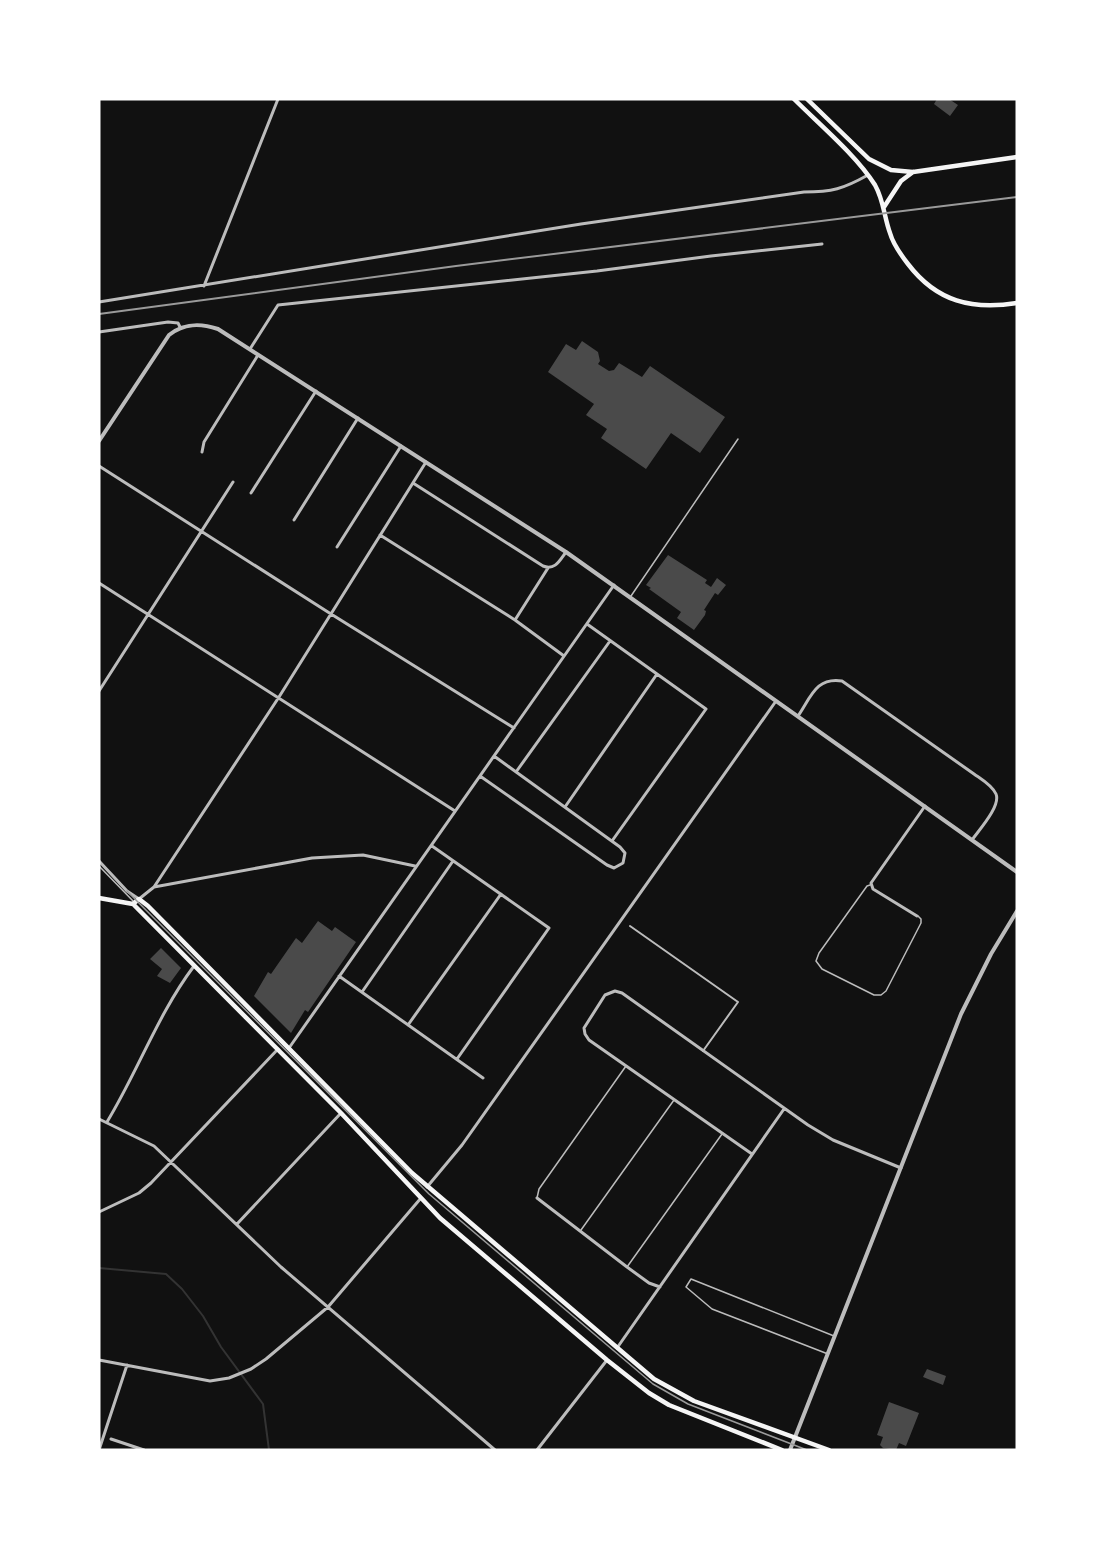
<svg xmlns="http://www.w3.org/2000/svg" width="1116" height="1549" viewBox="0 0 1116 1549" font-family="'PT Serif',serif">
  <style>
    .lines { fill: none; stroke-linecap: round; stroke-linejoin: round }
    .stream { stroke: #333; stroke-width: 2 }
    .building { fill: #4a4a4a }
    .service { stroke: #bcbcbc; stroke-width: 1.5 }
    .pedestrian { stroke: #bcbcbc; stroke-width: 2 }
    .minor { stroke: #bcbcbc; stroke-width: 3 }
    .tertiary { stroke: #bcbcbc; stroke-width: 4 }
    .secondary { stroke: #f5f5f5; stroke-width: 4.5 }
    .tram { stroke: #9a9a9a; stroke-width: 1.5 }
    .rail { stroke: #9a9a9a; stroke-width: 2 }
  </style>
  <rect width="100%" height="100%" fill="#111"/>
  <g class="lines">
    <path class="stream" d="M99 1268 166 1274 182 1289 203 1316 221 1347 263 1404 269 1450"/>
  </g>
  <path class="building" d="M937 99H949L958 105 950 116 934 104Z
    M582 341 598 352 600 361 598 364 609 371 614 370 619 363 642 377 650 366 725 417 700 453 671 433 646 469 601 438 607 429 586 415 594 404 548 372 566 344 576 350Z
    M668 555 707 580 705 583 711 587 717 578 726 585 718 595 715 593 704 610 706 611 705 615 694 630 677 618 681 612 649 589 651 588 646 585Z
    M318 921 332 931 335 927 356 942 308 1012 305 1010 291 1033 254 996 268 972 271 974 296 938 302 943Z
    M161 948 181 968 170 983 157 976 162 969 150 959Z
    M927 1369 946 1376 943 1385 923 1377Z
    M889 1402 919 1413 906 1446 899 1443 896 1450 883 1448 880 1445 883 1437 877 1435Z"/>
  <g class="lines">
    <path class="service" d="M631 596 738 439
      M99 866 134 902
      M870 885 867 886 819 953 816 961 822 969 874 995H881L886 991 921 923V919L918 916
      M537 1198 539 1189 626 1066
      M581 1230 674 1100
      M627 1267 722 1134
      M828 1354 712 1309 686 1287 691 1279 834 1336"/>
    <path class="pedestrian" d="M630 926 738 1002 703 1051"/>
    <path class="minor" d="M204 286 278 99
      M99 302 581 224 804 192C832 192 843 189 868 175
      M99 332 168 322 178 323 180 327
      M250 349 278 305 597 271 711 256 822 244
      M202 452 204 442 258 355
      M99 466 331 614 514 728
      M413 483 543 566C555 571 560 560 566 552
      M251 493 316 391
      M294 520 358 418
      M380 535 515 620 564 656
      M337 547 401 446
      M99 583 455 811
      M515 620 548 568
      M587 624 706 709 612 841
      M99 691 233 482
      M798 716C811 697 816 677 842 681L974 774C981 779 992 785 996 794 1001 806 979 830 972 840
      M516 772 610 641
      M480 776 607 865 614 868 623 863 625 853 620 847 494 756
      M565 807 657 674
      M432 846 549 928 457 1059
      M99 861 127 891 139 899 154 887 279 697 426 462
      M154 887 312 858 363 855 415 866
      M917 916 873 889 871 883 925 806
      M339 976 483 1078
      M362 992 453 861
      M408 1025 501 894
      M289 1048 614 585
      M99 1119 154 1146 281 1267 495 1450
      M107 1122C138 1071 158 1014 194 966
      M752 1154 589 1040 585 1034 584 1028 605 995 615 991 622 993 808 1125 833 1140 901 1168
      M427 1187 462 1145 776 701
      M537 1198 627 1267 649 1283 660 1287
      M99 1212 139 1193 151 1183 278 1049
      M237 1224 341 1113
      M617 1348 784 1109
      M99 1360 210 1381 229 1378 251 1369 266 1359 328 1307 421 1198
      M111 1439 144 1450
      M99 1450 127 1365
      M537 1450 607 1360"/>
    <path class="tertiary" d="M99 441 169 335C184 323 200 323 218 329L566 552 1017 872
      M790 1450 961 1014 991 954 1017 911"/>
    <path class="secondary" d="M794 99C819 124 856 155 875 185 884 201 884 217 890 233 893 244 901 255 908 264 937 302 972 310 1017 303
      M807 99 869 159 891 170 913 172 1017 157
      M884 207 901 181 913 172
      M99 898 133 904
      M133 904 139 899 148 906 412 1173 654 1379 694 1401 829 1450
      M133 904 341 1113 440 1218 607 1360 649 1393 669 1405 782 1450"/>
    <path class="tram" d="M127 891 429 1194 653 1384 688 1404 807 1450"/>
    <path class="rail" d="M99 314 456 266 1017 197"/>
  </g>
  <rect width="1116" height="1549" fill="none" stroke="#ffffff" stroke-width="201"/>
</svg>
